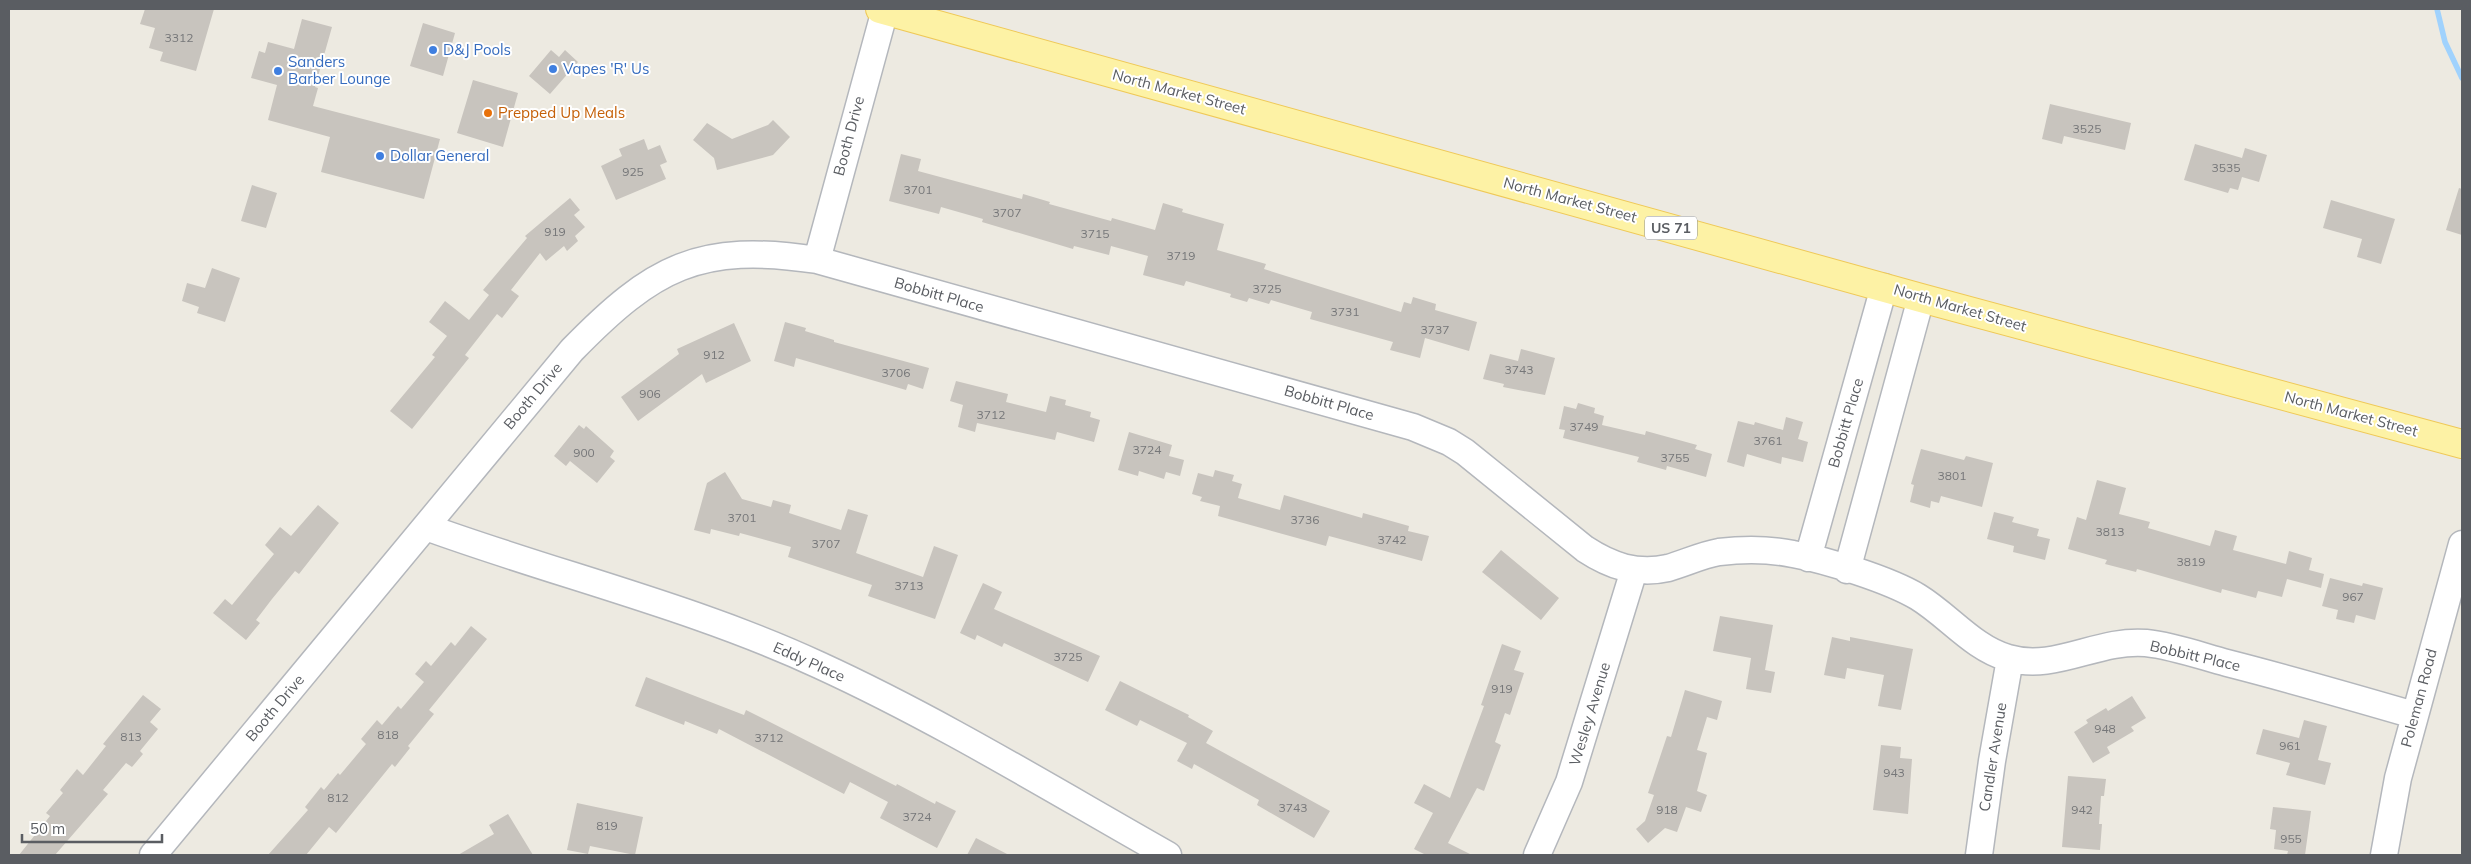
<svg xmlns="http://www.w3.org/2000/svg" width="2471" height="864" viewBox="0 0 2471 864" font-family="Mulish,sans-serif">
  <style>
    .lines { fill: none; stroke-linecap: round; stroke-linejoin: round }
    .stream { stroke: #a0d2fd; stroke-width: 5.5 }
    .building { fill: #c8c4be }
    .minor-casing { stroke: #b4b7bc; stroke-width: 29 }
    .major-casing { stroke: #efc958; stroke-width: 30 }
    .minor { stroke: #fff; stroke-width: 26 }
    .major { stroke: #fdf2a5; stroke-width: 28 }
    .shop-dot { fill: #3f7fe0; stroke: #fff; stroke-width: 2 }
    .food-dot { fill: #e8710a; stroke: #fff; stroke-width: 2 }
    .labels { text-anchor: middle; stroke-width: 4; stroke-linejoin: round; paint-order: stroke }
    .number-label { font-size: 12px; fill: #767779 }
    .shield { fill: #fff; stroke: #8c8e91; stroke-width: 1 }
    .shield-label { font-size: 14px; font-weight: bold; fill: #5a5d62 }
    .shop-label { font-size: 15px; fill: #366cbe; stroke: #fff; text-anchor: start }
    .street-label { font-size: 15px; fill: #5a5d62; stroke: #fff }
    .food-label { font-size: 15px; fill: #c56008; stroke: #fff; text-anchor: start }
  </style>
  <rect width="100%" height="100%" fill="#edeae1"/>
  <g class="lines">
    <path class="stream" d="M2437 9 2445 42 2462 78"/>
  </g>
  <path class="building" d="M145 9H214L196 71 160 61 163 52 149 48 155 28 140 24Z
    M302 19 332 27 315 87 318 88 313 106 440 139 424 199 321 172 330 137 268 120 277 85 251 78 259 51 265 53 268 42 294 49Z
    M423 23 455 33 443 76 410 66Z
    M551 50 559 57 565 50 578 62 550 94 529 76Z
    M473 80 518 93 503 147 457 133Z
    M2050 104 2131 123 2125 150 2064 136 2062 144 2042 139Z
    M773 120 790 137 773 155 717 170 714 158 693 140 707 123 732 139 768 125Z
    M644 139 648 150 660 145 667 162 660 165 666 179 616 200 601 166 622 156 619 149Z
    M2195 144 2242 158 2245 148 2267 155 2259 182 2242 177 2238 190 2230 188 2228 193 2184 180Z
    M901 154 921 159 918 171 1022 199 1023 194 1050 202 1049 204 1111 221 1112 218 1155 230 1163 203 1183 209 1182 212 1224 224 1217 250 1266 264 1264 269 1401 312 1404 302 1411 304 1413 297 1436 304 1435 310 1477 322 1469 351 1425 338 1420 358 1390 350 1393 342 1310 319 1312 312 1271 300 1269 304 1249 298 1247 302 1230 297 1231 294 1186 281 1184 286 1143 275 1148 256 1111 246 1109 255 1074 246 1073 249 982 222 983 219 941 207 939 214 889 201Z
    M252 185 277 193 266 228 241 221Z
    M2459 188 2462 189V235L2446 230Z
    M570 198 580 210 574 215 585 227 575 236 578 241 567 251 564 246 546 261 540 253 511 290 519 296 502 318 497 314 465 355 469 358 412 429 390 411 435 357 432 355 447 336 429 322 445 301 469 320 489 295 483 290 527 238 525 236Z
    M2331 200 2395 219 2381 264 2357 257 2362 239 2323 228Z
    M212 268 240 278 225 322 197 313 199 307 182 301 187 283 205 288Z
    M785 322 806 328 805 331 834 340V342L929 368 923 389 908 384 906 390 796 358 794 367 774 361Z
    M734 323 751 361 706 383 702 374 638 421 621 397 679 354 677 349Z
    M1521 349 1555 358 1545 395 1503 387 1504 384 1483 379 1490 354 1518 361Z
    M956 381 1008 394 1006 402 1046 412 1050 396 1066 400 1065 405 1091 412 1090 417 1100 420 1094 442 1057 432 1055 440 977 423 975 432 958 427 963 405 950 401Z
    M1578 403 1595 408 1594 413 1604 416 1602 425 1645 435 1646 431 1697 445 1695 449 1712 454 1706 477 1667 466 1666 470 1637 462 1639 457 1563 438 1565 430 1559 429 1564 406 1576 409Z
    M1786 417 1803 422 1798 439 1808 442 1803 462 1782 457 1781 464 1747 454 1744 467 1727 462 1738 421 1754 425 1755 422 1783 430Z
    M579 425 584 429 586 426 614 451 610 457 615 461 597 483 570 461 566 466 554 456Z
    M1129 432 1172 445 1169 456 1184 460 1180 476 1166 472 1164 479 1139 471 1138 476 1118 470Z
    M1921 449 1964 460 1966 456 1993 463 1982 507 1941 496 1939 503 1931 501 1930 508 1910 502 1914 485 1911 484Z
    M1215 470 1234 475 1232 481 1242 484 1238 498 1280 510 1284 495 1362 518 1363 513 1409 526 1408 531 1429 536 1422 561 1329 536 1326 546 1218 516 1220 506 1200 501 1202 497 1192 494 1198 473 1213 477Z
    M725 472 742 499 771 507 773 500 791 505 789 513 841 530 848 509 868 515 856 553 923 577 934 546 958 555 935 619 868 596 872 585 788 557 791 547 740 533 739 536 711 529 710 534 694 530 707 483Z
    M2097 480 2126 488 2119 514 2150 522 2148 528 2210 546 2215 530 2237 536 2233 550 2286 564 2289 551 2312 558 2309 570 2324 574 2321 588 2287 579 2282 597 2258 591 2256 598 2222 589 2221 593 2137 569 2136 572 2105 564 2107 560 2068 549 2077 517 2086 520Z
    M318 505 339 523 299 574 295 571 272 599 256 620 260 623 246 640 213 613 225 599 232 605 274 554 265 545 280 527 291 536Z
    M1994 512 2014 517 2012 522 2039 529 2037 536 2050 539 2045 560 2013 552 2014 546 1987 539Z
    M1501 550 1559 598 1541 620 1482 572Z
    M2330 578 2362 586 2363 583 2383 588 2375 620 2356 615 2354 623 2336 619 2338 610 2322 606Z
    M983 583 1002 592 994 609 1100 656 1088 682 1004 643 1002 647 977 635 975 640 960 633Z
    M1720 616 1773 625 1765 670 1775 672 1771 693 1746 689 1751 658 1713 651Z
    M471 626 487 639 429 710 434 714 408 746 410 748 395 767 392 764 336 833 329 827 306 855H268L308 810 305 807 321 787 324 790 338 773 340 775 366 744 361 739 377 720 382 725 398 706 401 709 424 682 415 674 426 661 431 666 451 642 455 646Z
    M1832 637 1850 641V637L1913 649 1901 710 1878 706 1884 675 1847 668 1845 679 1824 675Z
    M1502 644 1521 651 1514 670 1524 673 1510 715 1505 713 1495 742 1501 745 1484 791 1477 788 1448 843 1472 855H1426L1414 849 1433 813 1414 803 1424 784 1450 798 1484 706 1481 705Z
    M646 677 744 715 746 710 896 786 897 784 935 804 936 801 956 811 937 848 880 818 888 802 850 782 844 794 719 729 717 734 685 721 684 725 635 706Z
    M1120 681 1189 715 1188 717 1213 731 1206 743 1330 811 1314 838 1257 805 1259 800 1194 764 1192 769 1177 761 1187 743 1140 720 1137 726 1105 710Z
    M1685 690 1722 701 1717 720 1707 717 1697 750 1707 753 1697 791 1707 795 1701 812 1686 807 1677 832 1665 828 1648 843 1636 829 1645 821 1654 795 1648 793 1667 736 1671 737Z
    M143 695 161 709 150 722 158 729 140 751 143 754 132 767 126 763 103 790 108 794 55 855H19L50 816 46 813 63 793 60 790 77 769 83 775 106 746 103 744Z
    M2132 696 2146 718 2131 727 2134 731 2107 747 2110 753 2093 763 2074 732 2088 723 2086 720 2106 708 2108 711Z
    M2304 720 2327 726 2318 760 2331 763 2325 785 2286 775 2290 763 2256 754 2263 729 2299 738Z
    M1881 745 1901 747 1900 758 1912 759 1908 814 1873 810Z
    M2068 776 2106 779 2104 796H2101L2099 824H2102L2100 850 2062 847Z
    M577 803 643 817 635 855 590 846 588 854 567 850Z
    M2273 807 2311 811 2305 855H2287L2288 851 2274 849 2276 830 2270 829Z
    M508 814 533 855H458L494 834 489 825Z
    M976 838 1009 855H967Z"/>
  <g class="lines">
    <g class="minor-casing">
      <path id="minor" d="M817 260 885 10
        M426 527C555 574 694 607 819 665 939 720 1053 790 1168 855
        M1808 558 1884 287
        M1847 570 1921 298
        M153 855 572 350C653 267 699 242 817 260L1413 427 1449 442 1465 452 1585 549C1611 566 1637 575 1668 568 1685 563 1702 555 1719 552 1743 549 1769 549 1793 554 1826 560 1890 580 1918 597 1949 616 1973 648 2008 658 2055 672 2097 639 2146 643 2174 646 2201 656 2227 663 2290 679 2352 697 2414 715
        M1537 855 1569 782 1634 570
        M1979 855 1992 761 2010 659
        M2384 855 2398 778 2462 544"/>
    </g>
    <g class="major-casing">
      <path id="major" d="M880 9 1921 298 2462 444"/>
    </g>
    <use href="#minor" class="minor"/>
    <use href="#major" class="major"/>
  </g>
  <g class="shop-dot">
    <circle cx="433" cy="50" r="5"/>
    <circle cx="553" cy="69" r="5"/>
    <circle cx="278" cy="71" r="5"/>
    <circle cx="380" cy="156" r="5"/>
  </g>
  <circle class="food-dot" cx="488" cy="113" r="5"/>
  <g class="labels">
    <g class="number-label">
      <text x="179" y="42">3312</text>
      <text x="2087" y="133">3525</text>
      <text x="2226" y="172">3535</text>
      <text x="633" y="176">925</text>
      <text x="918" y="194">3701</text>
      <text x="1007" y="217">3707</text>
      <text x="555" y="236">919</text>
      <text x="1095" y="238">3715</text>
      <text x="1181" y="260">3719</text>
      <text x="1267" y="293">3725</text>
      <text x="1345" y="316">3731</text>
      <text x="1435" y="334">3737</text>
      <text x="714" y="359">912</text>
      <text x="1519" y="374">3743</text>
      <text x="896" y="377">3706</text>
      <text x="650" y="398">906</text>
      <text x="991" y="419">3712</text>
      <text x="1584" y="431">3749</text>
      <text x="1768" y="445">3761</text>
      <text x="1147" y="454">3724</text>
      <text x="584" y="457">900</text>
      <text x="1675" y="462">3755</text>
      <text x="1952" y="480">3801</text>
      <text x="742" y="522">3701</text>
      <text x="1305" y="524">3736</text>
      <text x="2110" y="536">3813</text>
      <text x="1392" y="544">3742</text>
      <text x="826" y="548">3707</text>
      <text x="2191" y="566">3819</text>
      <text x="909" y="590">3713</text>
      <text x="2353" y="601">967</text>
      <text x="1068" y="661">3725</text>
      <text x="1502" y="693">919</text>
      <text x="2105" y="733">948</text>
      <text x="388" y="739">818</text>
      <text x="131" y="741">813</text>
      <text x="769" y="742">3712</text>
      <text x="2290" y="750">961</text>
      <text x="1894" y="777">943</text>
      <text x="338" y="802">812</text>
      <text x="1293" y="812">3743</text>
      <text x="1667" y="814">918</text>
      <text x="2082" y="814">942</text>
      <text x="917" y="821">3724</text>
      <text x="607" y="830">819</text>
      <text x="2291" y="843">955</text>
    </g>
    <rect class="shield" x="1645" y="216.5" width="52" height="23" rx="4"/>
    <g class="shield-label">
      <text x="1671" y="233">US 71</text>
    </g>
    <g class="shop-label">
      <text x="443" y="55">D&amp;J Pools</text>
      <text x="288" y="67">Sanders<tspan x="288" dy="17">Barber Lounge</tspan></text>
      <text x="563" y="74">Vapes 'R' Us</text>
      <text x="390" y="161">Dollar General</text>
    </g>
    <g class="street-label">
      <text transform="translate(1179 92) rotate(15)" y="5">North Market Street</text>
      <text transform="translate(849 136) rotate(-75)" y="5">Booth Drive</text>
      <text transform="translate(1570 200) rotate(15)" y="5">North Market Street</text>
      <text transform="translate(939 295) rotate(16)" y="5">Bobbitt Place</text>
      <text transform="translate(1960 308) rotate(16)" y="5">North Market Street</text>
      <text transform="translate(533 396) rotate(-50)" y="5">Booth Drive</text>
      <text transform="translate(1329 403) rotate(16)" y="5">Bobbitt Place</text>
      <text transform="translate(2351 414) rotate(15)" y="5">North Market Street</text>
      <text transform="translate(1846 423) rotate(-74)" y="5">Bobbitt Place</text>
      <text transform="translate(2195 656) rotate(13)" y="5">Bobbitt Place</text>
      <text transform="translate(809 662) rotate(24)" y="5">Eddy Place</text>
      <text transform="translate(2419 698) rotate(-75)" y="5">Poleman Road</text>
      <text transform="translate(275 708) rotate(-50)" y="5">Booth Drive</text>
      <text transform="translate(1590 714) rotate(-73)" y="5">Wesley Avenue</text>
      <text transform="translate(1993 757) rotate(-81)" y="5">Candler Avenue</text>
    </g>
    <g class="food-label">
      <text x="498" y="118">Prepped Up Meals</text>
    </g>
  </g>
  <rect width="2471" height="864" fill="none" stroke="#5a5d62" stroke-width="20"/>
  <path d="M22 834v8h140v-8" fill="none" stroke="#5a5d62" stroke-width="2.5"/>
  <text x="30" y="834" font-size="15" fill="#5a5d62" stroke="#ffffff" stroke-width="4" paint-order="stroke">50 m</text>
</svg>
